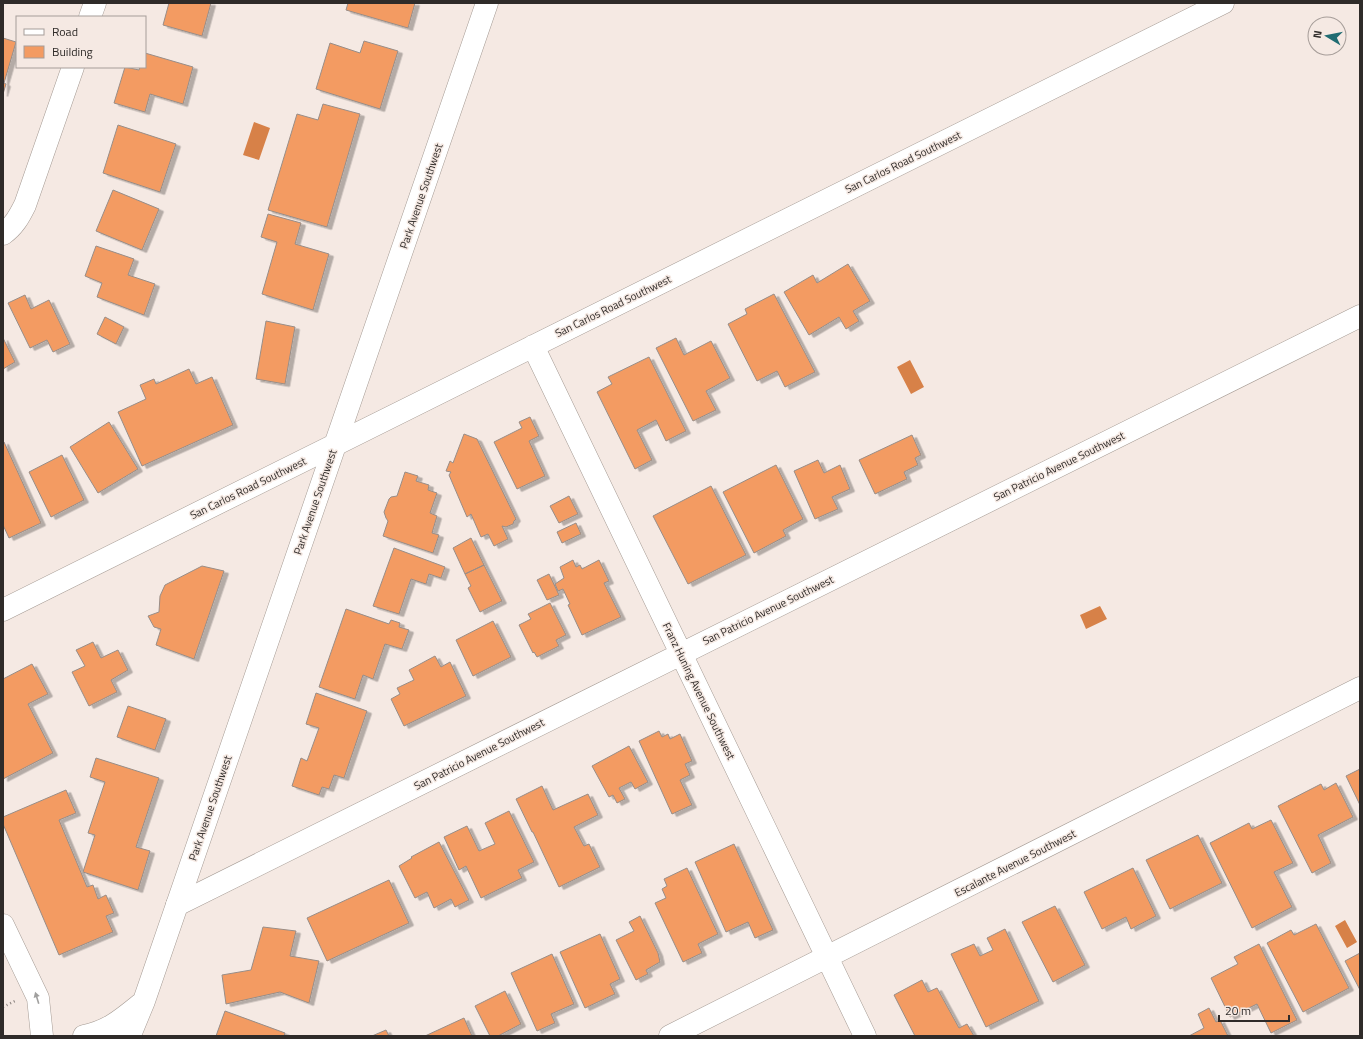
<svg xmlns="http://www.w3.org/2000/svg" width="1363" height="1039" viewBox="0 0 1363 1039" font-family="'Titillium Web',sans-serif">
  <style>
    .water { fill: #d78148 }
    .building { fill: #f39b62; stroke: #988d87; filter: url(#shadow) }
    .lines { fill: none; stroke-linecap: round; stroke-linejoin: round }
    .minor-casing { stroke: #a59b94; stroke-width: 23 }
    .tertiary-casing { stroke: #a59b94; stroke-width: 23 }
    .path { stroke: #89817e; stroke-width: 2.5; stroke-dasharray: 1 3; stroke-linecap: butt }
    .minor { stroke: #fff; stroke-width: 22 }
    .tertiary { stroke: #fff; stroke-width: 22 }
    .oneway { fill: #a1a09f }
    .labels { text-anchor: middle; stroke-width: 3; stroke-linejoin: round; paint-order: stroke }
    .street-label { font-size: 11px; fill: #2f2b29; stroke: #f5e9e3 }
  </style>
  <defs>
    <filter id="shadow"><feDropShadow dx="4.5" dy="2.5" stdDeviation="0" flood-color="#0004"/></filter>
  </defs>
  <rect width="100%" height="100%" fill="#f5e9e3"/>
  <path class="water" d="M254 122 270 128 259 160 243 155Z
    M910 360 924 387 911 394 897 367Z
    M1100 606 1107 619 1086 629 1080 615Z
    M1345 920 1357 942 1347 948 1335 926Z"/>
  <path class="building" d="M169 3H211L202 36 163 25Z
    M348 3H415L408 28 346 10Z
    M3 38 16 42 4 83 6 84 3 94Z
    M364 41 398 51 380 109 316 89 330 43 360 53Z
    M145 53 193 67 183 104 150 94 145 112 114 103 125 67 139 70 140 67H145Z
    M323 104 360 114 327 227 268 210 297 114 318 120Z
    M118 125 176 144 160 192 103 173Z
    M113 190 159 209 142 250 96 231Z
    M268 214 301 223 295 244 329 254 313 310 262 294 277 242 261 237Z
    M96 246 134 259 128 275 155 284 144 315 97 297 102 283 85 276Z
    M848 264 870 301 853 311 859 321 846 329 839 317 809 335 784 292 813 275 817 283Z
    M774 294 815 372 785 387 777 371 757 381 728 324 747 314 745 309Z
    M25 295 31 309 49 300 70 344 53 352 47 340 30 348 8 303Z
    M105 317 124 327 116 344 97 334Z
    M266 321 295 327 285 384 256 379Z
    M3 338 15 362 3 369Z
    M676 338 684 355 711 341 730 378 706 391 716 410 693 421 656 348Z
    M649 357 686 431 666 441 656 420 637 430 652 460 635 469 597 392 612 384 608 377Z
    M189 369 196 384 212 377 233 425 142 466 118 412 146 399 140 385 154 379 156 384Z
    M530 417 539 436 529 441 545 476 517 489 494 442 522 428 519 422Z
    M109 422 138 469 98 493 70 447Z
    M464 434 477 439 516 519 514 521 513 524 506 527 502 526 508 539 494 546 488 534 481 537 471 514 467 517 449 475 451 472 446 471 450 461 453 463Z
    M912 435 921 455 915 458 918 465 904 472 907 479 875 494 859 460Z
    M3 442H4L41 523 9 538 3 525Z
    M62 455 84 500 51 517 29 472Z
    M818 460 824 473 840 465 850 489 832 497 838 509 815 519 794 471Z
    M776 465 803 519 783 530 786 536 754 553 723 492Z
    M405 472 418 476 416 481 429 485 428 490 437 493 430 513 437 516 432 533 439 535 433 553 383 536 388 521 386 518 384 512 389 499 391 497 397 496Z
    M711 486 746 555 688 584 653 516Z
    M569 496 578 514 559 523 550 506Z
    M576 523 581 534 562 543 557 532Z
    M471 538 484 565 465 574 453 548Z
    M394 548 445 567 441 578 429 574 426 584 411 579 399 614 373 606Z
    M573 560 576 567 580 565 582 569 599 560 609 581 604 583 621 617 582 635 568 605 570 604 563 589 558 591 555 584 564 578 560 567Z
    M484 565 502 601 480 612 468 588 471 586 465 574Z
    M202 566 224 571 194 659 156 645 161 629 154 627 148 616 159 612 160 596 165 585Z
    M549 574 559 595 547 600 537 580Z
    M550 603 566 635 556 640 559 646 537 657 534 652 533 653 519 625 531 619 528 614Z
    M346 609 389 624 391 620 400 623 399 627 409 630 402 649 385 644 373 679 363 675 355 699 319 687Z
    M493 621 511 657 473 676 456 640Z
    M93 642 101 658 118 650 128 670 111 680 117 692 89 706 72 672 85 666 76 650Z
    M435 656 441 667 450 662 466 696 404 726 391 699 400 694 397 688 414 680 409 670Z
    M32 664 48 694 28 704 53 753 3 779V679Z
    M316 693 367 711 344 778 334 775 329 789 322 787 319 795 292 786 301 758 307 761 319 728 306 724Z
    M128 706 166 719 155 750 117 737Z
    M659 731 662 737 668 734 670 739 680 734 692 761 685 764 690 775 680 780 692 805 672 814 639 741Z
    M629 746 648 782 635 789 631 782 619 788 625 799 617 803 613 795 609 797 592 766Z
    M96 758 159 778 136 847 150 851 138 890 83 872 95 835 88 833 105 782 90 777Z
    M1360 769V805L1346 776Z
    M1336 783 1353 817 1318 835 1331 863 1312 873 1278 806 1321 784 1324 790Z
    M542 786 553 810 588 794 598 815 574 827 584 846 589 844 600 867 559 887 533 832H532L516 799Z
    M66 790 76 813 59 820 87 887 93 885 98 899 106 895 114 913 106 916 113 932 59 955 3 824V817Z
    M509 811 534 862 518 870 522 878 481 898 466 866 459 870 444 837 467 826 479 851 495 844 485 823Z
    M1271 820 1293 863 1274 872 1292 907 1252 928 1210 843 1249 823 1252 829Z
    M1198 835 1222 883 1170 909 1146 860Z
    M439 842 469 900 455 907 451 899 434 908 427 892 415 898 399 866 412 858 411 857Z
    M734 844 773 930 755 938 748 922 726 932 695 862Z
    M687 868 718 934 698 944 702 953 683 962 655 903 666 898 662 889 667 886 664 879Z
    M1133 868 1156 916 1131 929 1126 917 1102 929 1084 892Z
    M389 880 409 923 327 961 307 918Z
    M1055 906 1085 965 1053 982 1022 922Z
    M640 916 658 953 660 962 646 970 648 974 636 980 616 940 634 931 629 922Z
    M1316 924 1349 988 1303 1012 1267 943 1291 930 1294 935Z
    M263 927 296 931 290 956 319 961 309 1003 280 992 226 1004 222 975 251 970Z
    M1005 929 1039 1001 986 1027 951 954 974 944 980 956 993 950 987 938Z
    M600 934 620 979 610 984 615 994 585 1008 560 952Z
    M1259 944 1297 1020 1271 1033 1257 1004 1230 1017 1211 978 1238 964 1234 957Z
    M1360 953V990L1345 961Z
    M552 954 574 1004 551 1014 555 1023 537 1031 511 973Z
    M922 980 928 992 937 988 959 1028 967 1024 974 1036H915L894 995Z
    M505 991 521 1024 498 1036H490L475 1006Z
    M1209 1008 1216 1022 1220 1020 1228 1036H1189L1204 1028 1198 1014Z
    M225 1011 285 1033 284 1036H216Z
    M464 1018 472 1036H425Z
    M386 1030 389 1036H372Z"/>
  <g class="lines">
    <g class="minor-casing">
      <path id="minor" d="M90 17 95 3
        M3 234C14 226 19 217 25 205L73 67
        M533 346 865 1036
        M3 610 1223 3
        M177 905 1360 316
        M670 1036 1360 688"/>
    </g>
    <g class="tertiary-casing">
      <path id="tertiary" d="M3 925 38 998 42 1036
        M84 1036C109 1031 122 1019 142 1003
        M128 1036 132 1030 144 1001 487 3"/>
    </g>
    <path class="path" d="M3 1007 15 1001"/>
    <use href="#minor" class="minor"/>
    <use href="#tertiary" class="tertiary"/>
  </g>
  <defs><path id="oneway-solid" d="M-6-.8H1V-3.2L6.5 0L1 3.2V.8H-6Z"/></defs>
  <use class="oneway" href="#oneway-solid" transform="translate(37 998) rotate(-107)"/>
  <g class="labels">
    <g class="street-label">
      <text transform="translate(903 162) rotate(-26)" y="4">San Carlos Road Southwest</text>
      <text transform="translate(421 196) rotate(-71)" y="4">Park Avenue Southwest</text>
      <text transform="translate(613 306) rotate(-26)" y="4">San Carlos Road Southwest</text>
      <text transform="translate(1059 466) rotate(-26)" y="4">San Patricio Avenue Southwest</text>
      <text transform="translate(248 488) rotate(-26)" y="4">San Carlos Road Southwest</text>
      <text transform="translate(315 502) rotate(-71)" y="4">Park Avenue Southwest</text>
      <text transform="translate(768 610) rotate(-26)" y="4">San Patricio Avenue Southwest</text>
      <text transform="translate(699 691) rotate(64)" y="4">Franz Huning Avenue Southwest</text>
      <text transform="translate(479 754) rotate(-27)" y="4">San Patricio Avenue Southwest</text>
      <text transform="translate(210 808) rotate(-71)" y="4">Park Avenue Southwest</text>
      <text transform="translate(1015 863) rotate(-27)" y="4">Escalante Avenue Southwest</text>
    </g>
  </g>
  <rect width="1363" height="1039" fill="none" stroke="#2f2b29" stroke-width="8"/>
  <rect x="16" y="16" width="130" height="52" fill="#f5e9e3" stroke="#a69d99"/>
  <rect x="24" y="29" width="20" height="6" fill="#ffffff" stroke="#a69d99"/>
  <text x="52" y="36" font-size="12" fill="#2f2b29">Road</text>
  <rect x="24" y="46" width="20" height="12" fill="#f39b62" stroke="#a69d99"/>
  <text x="52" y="56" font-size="12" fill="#2f2b29">Building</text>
  <g transform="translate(1327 36) rotate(280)"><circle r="19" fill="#f5e9e3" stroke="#a69d99"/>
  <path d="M0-3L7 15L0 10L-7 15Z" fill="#206c72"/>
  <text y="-6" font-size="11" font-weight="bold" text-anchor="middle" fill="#2f2b29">N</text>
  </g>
  <path d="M1219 1015v6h70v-6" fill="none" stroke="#2f2b29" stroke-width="2"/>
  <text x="1225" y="1015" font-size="12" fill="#2f2b29" stroke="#f5e9e3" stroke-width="3" paint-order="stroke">20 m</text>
</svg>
